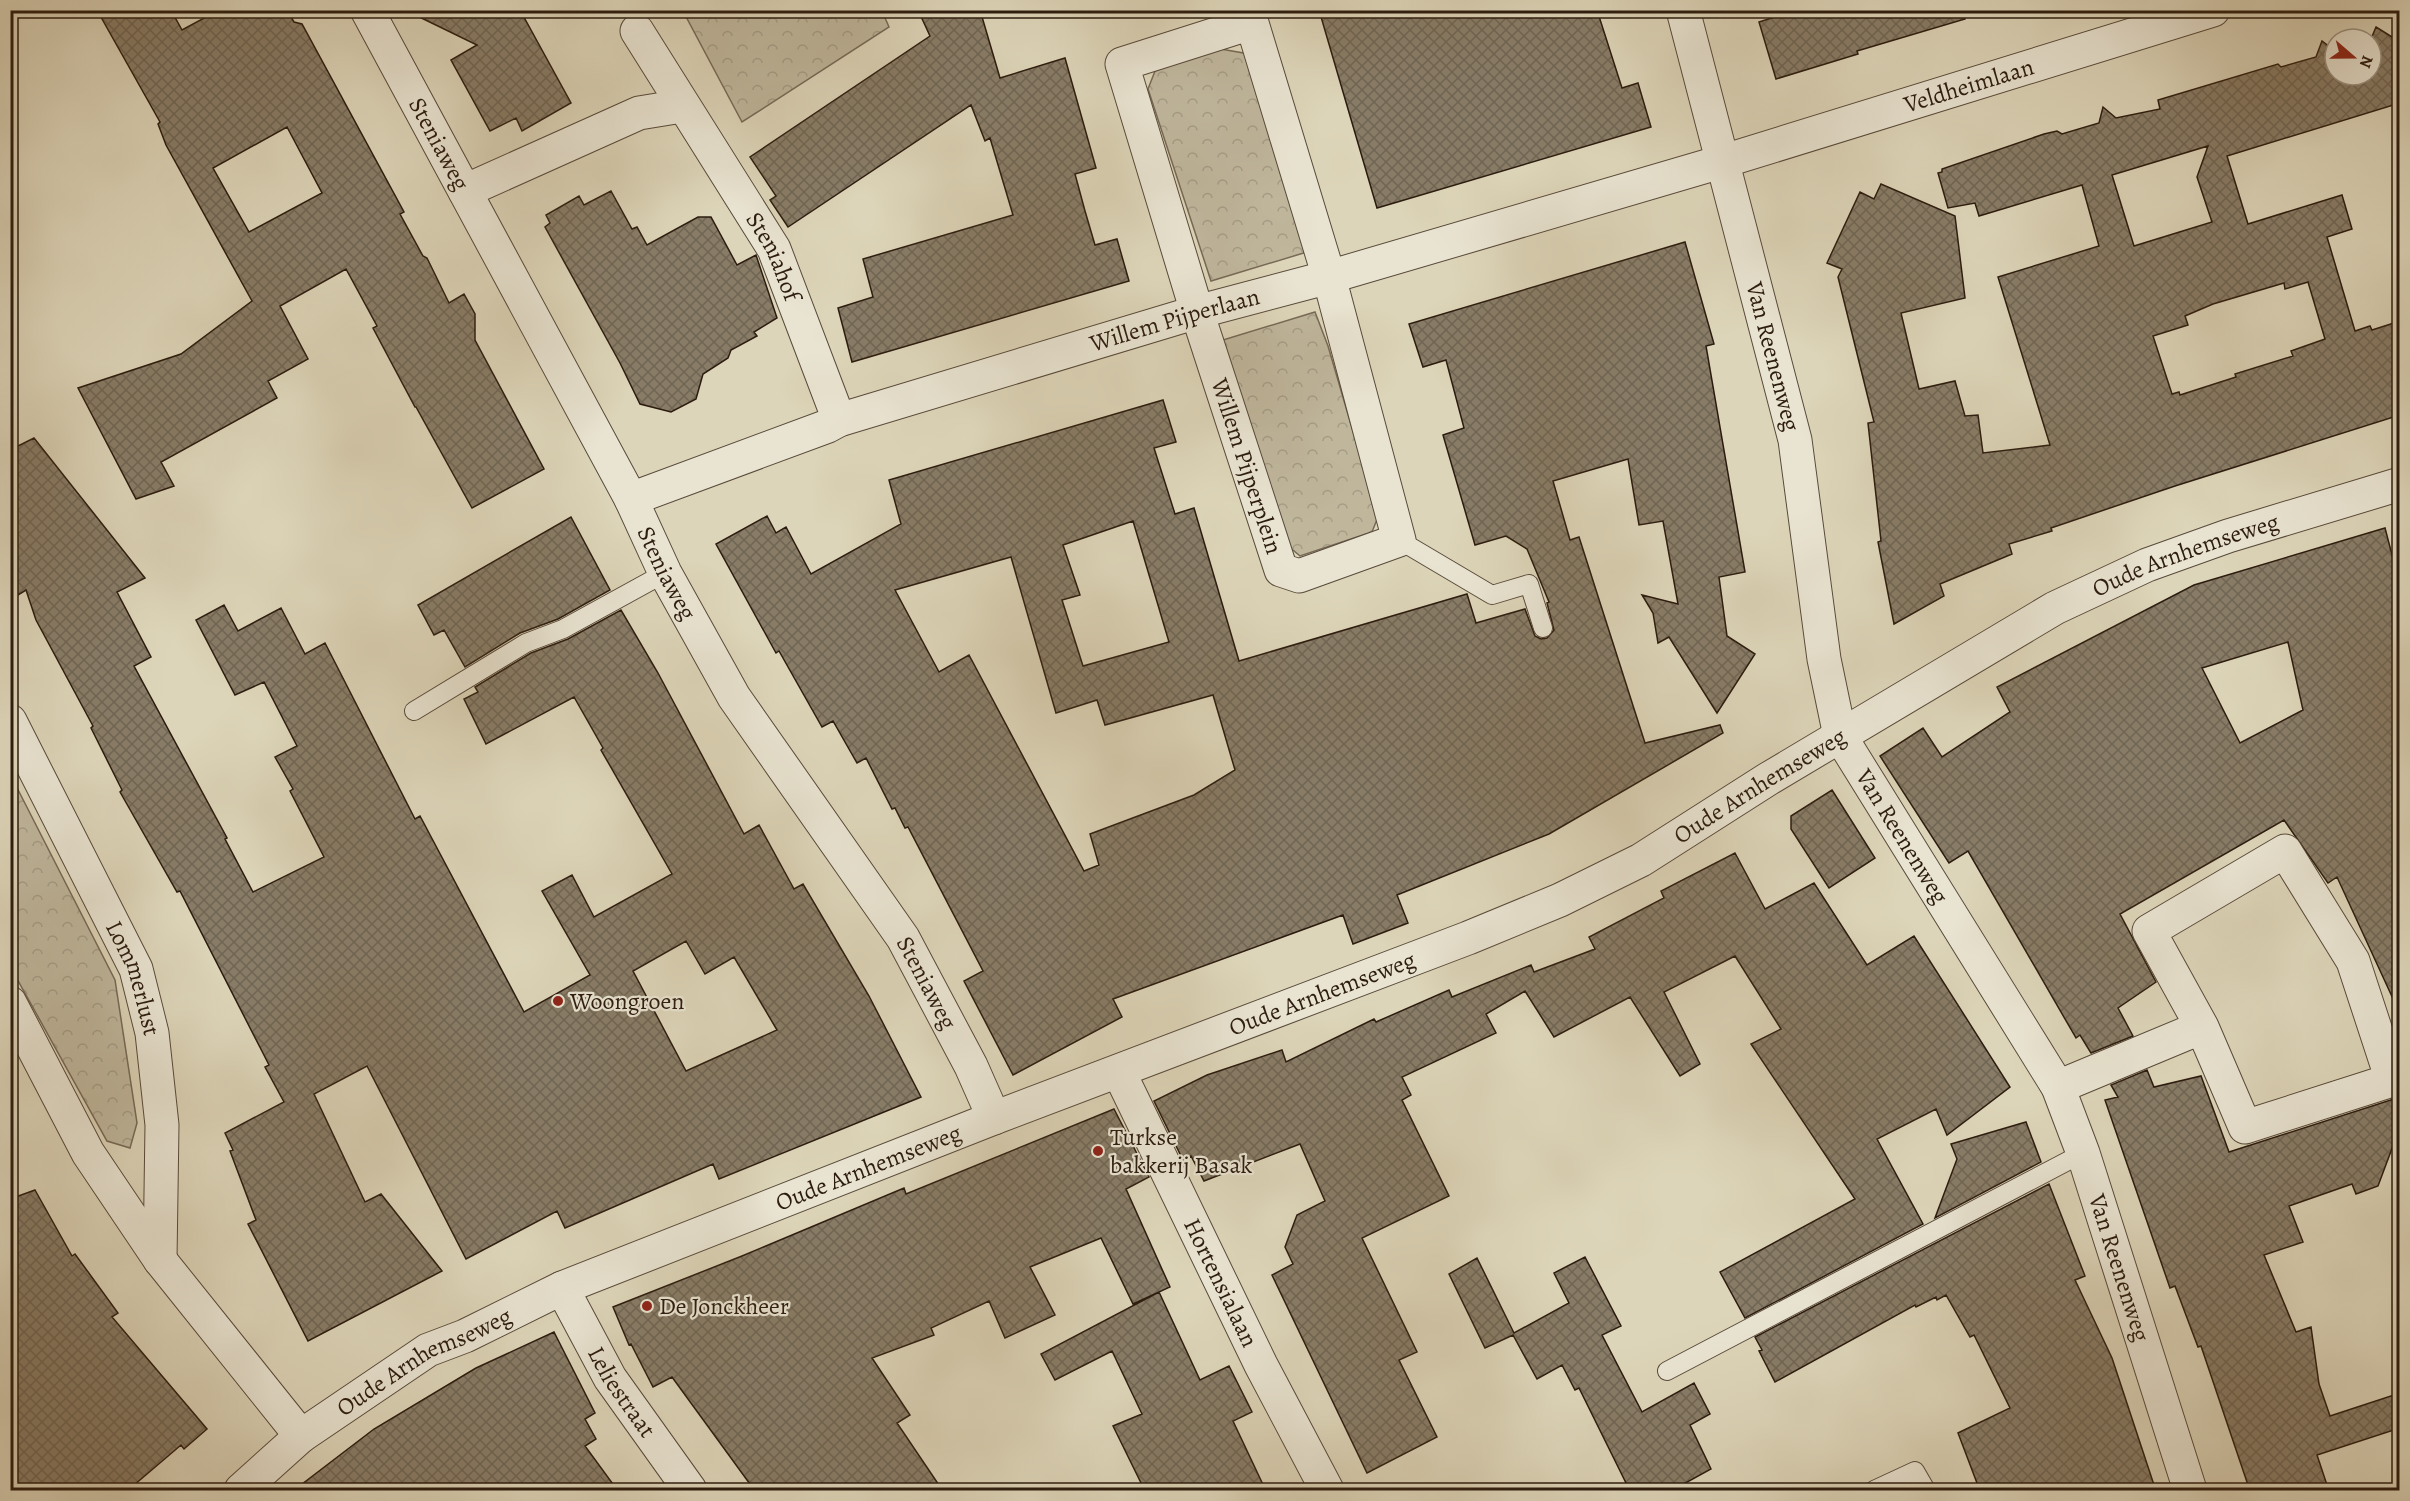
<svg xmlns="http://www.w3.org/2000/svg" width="2410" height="1501" viewBox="0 0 2410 1501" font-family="Alegreya,serif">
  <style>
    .park { fill: url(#park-crowns); stroke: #766956; stroke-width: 1.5 }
    .building { fill: url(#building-cross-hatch); stroke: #2c1c0f; stroke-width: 1.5; fill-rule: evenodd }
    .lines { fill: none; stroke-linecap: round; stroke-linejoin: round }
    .service-casing { stroke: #584a3a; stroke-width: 20 }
    .minor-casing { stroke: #584a3a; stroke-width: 35 }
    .service { stroke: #e9e4d2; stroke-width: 18 }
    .minor { stroke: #e9e4d2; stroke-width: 33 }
    .poi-dot { fill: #8f2418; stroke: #e9e4d2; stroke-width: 2 }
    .labels { text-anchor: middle; stroke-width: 4.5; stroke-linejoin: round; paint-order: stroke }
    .street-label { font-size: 24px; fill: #2c1c0f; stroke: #e9e4d2 }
    .poi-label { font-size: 24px; fill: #2c1c0f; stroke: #e9e4d2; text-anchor: start }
  </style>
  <defs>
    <pattern id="park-crowns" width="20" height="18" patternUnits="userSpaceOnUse" patternTransform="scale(1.5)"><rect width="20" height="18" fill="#bfb69c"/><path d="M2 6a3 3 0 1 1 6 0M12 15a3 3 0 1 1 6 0" fill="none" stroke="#a49c85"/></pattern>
    <pattern id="building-cross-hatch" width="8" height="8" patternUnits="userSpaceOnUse" patternTransform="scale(1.5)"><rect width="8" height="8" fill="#887c67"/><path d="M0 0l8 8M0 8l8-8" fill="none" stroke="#6f6553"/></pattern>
  </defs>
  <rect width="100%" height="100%" fill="#ddd5b9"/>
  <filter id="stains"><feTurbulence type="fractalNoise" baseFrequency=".00333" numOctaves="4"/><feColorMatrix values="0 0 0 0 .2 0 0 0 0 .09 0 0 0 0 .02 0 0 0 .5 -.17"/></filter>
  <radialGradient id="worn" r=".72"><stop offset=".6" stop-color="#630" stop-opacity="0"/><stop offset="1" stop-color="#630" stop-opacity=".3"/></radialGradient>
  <path class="park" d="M683 11H882L889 27 742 122Z
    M1215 48 1249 54 1307 252 1211 281 1148 89 1155 71Z
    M1315 312 1328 346 1378 517 1372 532 1300 556 1287 545 1223 340Z
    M10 774 115 980 137 1123 130 1148 107 1141 11 968Z"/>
  <path class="building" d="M97 10H171L182 30 219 10H287L294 22 302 24 404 212 400 214 423 256 427 258 449 303 464 294 475 314V340L544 469 472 508 416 407H415L373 328 377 326 346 269 280 306 308 359 268 381 277 398 161 462 174 486 136 499 78 388 181 354 252 301 166 145 158 124 160 122ZM287 127 322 193 249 232 213 168Z
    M405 10H520L571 103 522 131 516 118 490 131 451 60 477 45Z
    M918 10H980L1000 78 1065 58 1096 168 1075 174 1085 211 1095 245 1117 239 1129 281 852 362 838 308 873 297 863 259 1013 215 990 138 985 141 971 105 788 227 770 200 776 196 750 157 930 36Z
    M1319 10H1597L1622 88 1638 83 1651 127 1377 208Z
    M1796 10H1964L1965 19 1857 51 1858 54 1776 79 1759 22Z
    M2376 27 2400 42V103L2227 156 2248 224 2342 195 2352 229 2327 237 2355 331 2370 326 2372 330 2400 321V415L2175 486 2051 528 2052 531 2009 544 2012 554 1940 584 1944 596 1894 624 1878 542 1881 541 1868 423 1874 422 1838 277 1842 269 1827 263 1860 192 1874 199 1881 184 1955 216 1965 298 1901 313 1919 389 1955 381 1965 416 1978 415 1983 453 2050 445 1998 277 2099 246 2082 185 1979 216 1975 203 1948 208 1938 173 1942 172V169L2044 134 2057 131 2062 134 2099 123 2103 107 2116 118 2160 109 2158 100 2278 64 2281 67 2316 57 2322 41 2335 51V75H2371V39ZM2208 146 2197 177 2212 222 2134 246 2112 175ZM2308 282 2325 339 2291 351 2293 356 2235 374 2236 377 2180 395 2179 392 2172 394 2153 336 2188 325 2185 316 2213 304 2284 283 2285 289Z
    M611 191 632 229 637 227 647 245 698 217H711L737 265 756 255 777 318 754 332 757 336 731 350 728 358 703 374 696 399 671 412 640 404 620 363 545 227 550 223 546 215 579 196 584 205Z
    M1685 242 1714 344 1706 346 1745 572 1719 577 1727 636 1755 654 1717 713 1669 637 1658 643 1653 613 1642 595 1678 604 1663 521 1639 525 1628 459 1553 481 1570 540 1579 537 1645 743 1720 725 1723 733 1549 834 1397 895 1408 923 1353 944 1343 915 1113 999 1122 1017 1013 1075 964 981 983 971 908 827 905 828 895 808 892 809 866 758 857 763 833 721 822 727 779 651 776 653 716 544 767 516 776 533 786 527 811 574 901 524 889 480 1163 400 1176 442 1154 448 1175 514 1194 508 1239 661 1467 594 1476 623 1525 609 1535 636 1541 639 1547 638 1554 630 1547 603 1549 602 1527 549 1506 536 1475 545 1443 435 1464 428 1446 360 1423 367 1409 324ZM1133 521 1169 642 1083 666 1062 600 1080 595 1063 545ZM1011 557 1056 713 1097 700 1105 725 1213 695 1235 770 1194 795 1090 834 1099 865 1084 871 969 655 939 672 895 590Z
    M34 438 145 578 117 592 151 657 134 666 227 838 225 839 253 892 324 857 290 791 293 789 275 757 297 746 264 682 235 695 196 620 224 605 238 631 281 608 305 654 325 643 415 819 420 816 524 1012 590 975 542 891 572 875 594 917 672 874 601 750 603 748 574 697 486 744 464 699 478 692 475 687 531 653 568 639 621 610 658 673 744 834 759 825 794 889 803 884 869 996 921 1097 719 1179 713 1164 565 1228 557 1211 466 1259 367 1066 314 1094 365 1202 381 1194 442 1271 308 1341 248 1224 256 1220 230 1151 233 1150 225 1133 284 1102 265 1067 269 1065 180 891 177 892 120 792 122 790 91 728 93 726 36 620 26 590 10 600V450ZM686 941 705 974 734 957 777 1030 686 1071 633 971Z
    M571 517 610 590 558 619 520 633 465 667 444 630 434 635 418 605Z
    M2385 528 2397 574 2394 575 2400 600V1014L2337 877 2328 883 2284 820 2120 914 2156 982 2118 1008 2133 1036 2091 1053 2080 1035 2076 1038 1968 851 1949 863 1880 756 1923 728 1942 757 2010 712 1997 687 2194 585ZM2288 642 2303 710 2240 743 2202 668Z
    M1832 790 1875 858 1829 888 1791 829V816Z
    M1735 853 1765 909 1814 883 1867 965 1914 936 2010 1087 1947 1135 1936 1109 1877 1139 1923 1224 1745 1318 1720 1272 1855 1199 1751 1044 1781 1029 1735 956 1664 992 1700 1064 1680 1076 1630 997 1554 1037 1525 991 1486 1014 1496 1033 1402 1077 1411 1095 1402 1100 1449 1196 1362 1238 1417 1352 1399 1360 1437 1437 1367 1473 1272 1275 1293 1264 1285 1247 1297 1215 1325 1201 1300 1144 1204 1181 1191 1156 1183 1160 1154 1101 1207 1075 1282 1050 1286 1062 1374 1019 1376 1022 1449 990 1452 997 1531 965 1534 972 1595 949 1589 937 1664 898 1661 891Z
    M2147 1070 2154 1087 2201 1076 2229 1152 2400 1097V1127L2378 1186 2356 1194 2352 1184 2289 1206 2303 1242 2264 1255 2296 1332 2311 1327 2319 1384 2330 1416 2400 1393V1428L2317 1455 2329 1491H2250L2201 1346 2198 1347 2175 1286 2170 1288 2105 1100 2118 1097 2111 1085Z
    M1114 1109 1149 1177 1126 1189 1170 1287 1133 1304 1101 1238 1030 1267 1055 1315 1005 1338 989 1301 931 1328 934 1335 872 1358 910 1415 897 1423 943 1491H755L672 1377 653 1387 631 1344 629 1345 613 1307 742 1256 904 1188 906 1194Z
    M2026 1122 2041 1162 1935 1218 1957 1159 1951 1144Z
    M2049 1184 2085 1276 2075 1280 2112 1358 2156 1491H1980L1958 1433 2010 1408 1974 1335 1970 1337 1946 1295 1937 1300 1936 1297 1916 1307 1915 1305 1775 1382 1759 1351 1762 1350 1755 1337Z
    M35 1190 72 1256 75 1254 118 1313 112 1317 207 1429 184 1449 181 1445 127 1491H22L10 1476V1199Z
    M1585 1257 1621 1326 1602 1335 1642 1412 1694 1383 1710 1414 1690 1425 1711 1469 1671 1491H1630L1579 1388 1575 1390 1562 1365 1537 1379 1513 1335 1485 1348 1449 1274 1477 1258 1514 1333 1569 1303 1554 1273Z
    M1159 1292 1200 1380 1229 1366 1252 1412 1233 1421 1266 1491H1145L1113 1426 1142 1414 1112 1351 1055 1380 1041 1354Z
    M554 1332 595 1413 585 1419 596 1439 585 1446 618 1491H293L374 1429 476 1368Z"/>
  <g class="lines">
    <g class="service-casing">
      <path id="service" d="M1399 540 1492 595 1529 584 1543 628
        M414 711 526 643 563 629 665 573
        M1667 1371 2083 1153
        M1874 1490 1915 1471 1926 1490"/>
    </g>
    <g class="minor-casing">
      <g id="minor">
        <path id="s1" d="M367 10 631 499 665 573 734 697 903 938 971 1066 994 1118"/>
        <path d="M1248 10 1329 277 1399 540 1299 576 1281 570 1197 312 1122 64 1251 23"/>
        <path id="s2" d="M1683 10 1795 440 1824 659 1840 736 2058 1087 2083 1153 2190 1490"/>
        <path id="s3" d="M637 31 774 249 839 420"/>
        <path d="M465 191 639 113 682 106"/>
        <path id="s4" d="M631 499 828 426 839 420 1197 312 1329 277 1724 161 2213 10"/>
        <path id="s5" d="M10 721 136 969 152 1033 162 1125 160 1260"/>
        <path d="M10 1003 88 1153 160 1260 301 1436"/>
        <path id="s6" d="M1119 1072 1261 1365 1327 1490"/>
        <path d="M2058 1087 2202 1027 2245 1127 2392 1080 2353 961 2285 851 2149 931 2202 1027"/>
        <path id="s7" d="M562 1288 610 1378 690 1490"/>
        <path id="s8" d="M241 1490 301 1436 428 1350 465 1336 562 1288 994 1118 1468 938 1560 900 1641 860 1768 779 2055 608 2147 565 2228 536 2400 484"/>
      </g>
    </g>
    <use href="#service" class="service"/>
    <use href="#minor" class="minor"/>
  </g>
  <g class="poi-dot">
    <circle cx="558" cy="1001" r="6"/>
    <circle cx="1098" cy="1151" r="6"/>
    <circle cx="647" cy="1306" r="6"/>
  </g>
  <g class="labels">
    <g class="street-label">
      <text dy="8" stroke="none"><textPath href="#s4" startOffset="1401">Veldheimlaan</textPath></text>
      <text dy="8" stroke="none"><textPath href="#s1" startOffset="152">Steniaweg</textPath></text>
      <text dy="8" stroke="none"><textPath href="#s3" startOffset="264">Steniahof</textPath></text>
      <text dy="8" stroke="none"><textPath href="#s4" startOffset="573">Willem Pijperlaan</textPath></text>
      <text dy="8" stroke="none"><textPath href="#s2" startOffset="358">Van Reenenweg</textPath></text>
      <text transform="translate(1247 466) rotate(72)" y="8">Willem Pijperplein</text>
      <text dy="8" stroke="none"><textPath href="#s8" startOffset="2169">Oude Arnhemseweg</textPath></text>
      <text dy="8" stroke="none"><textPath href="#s1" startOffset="638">Steniaweg</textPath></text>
      <text dy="8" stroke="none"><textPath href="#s8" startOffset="1683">Oude Arnhemseweg</textPath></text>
      <text dy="8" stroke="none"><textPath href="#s2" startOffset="862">Van Reenenweg</textPath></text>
      <text dy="8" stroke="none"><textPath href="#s5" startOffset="286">Lommerlust</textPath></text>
      <text dy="8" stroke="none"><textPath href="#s1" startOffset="1124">Steniaweg</textPath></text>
      <text dy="8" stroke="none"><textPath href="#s8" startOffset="1197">Oude Arnhemseweg</textPath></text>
      <text dy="8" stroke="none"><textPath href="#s8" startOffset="711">Oude Arnhemseweg</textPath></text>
      <text dy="8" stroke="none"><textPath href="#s2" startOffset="1348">Van Reenenweg</textPath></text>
      <text dy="8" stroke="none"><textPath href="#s6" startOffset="234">Hortensialaan</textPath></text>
      <text dy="8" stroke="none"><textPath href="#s8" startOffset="225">Oude Arnhemseweg</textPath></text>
      <text dy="8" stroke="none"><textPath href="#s7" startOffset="120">Leliestraat</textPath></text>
    </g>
    <g class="poi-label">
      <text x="570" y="1009">Woongroen</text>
      <text x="1110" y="1145">Turkse<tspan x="1110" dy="28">bakkerij Basak</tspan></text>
      <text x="659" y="1314">De Jonckheer</text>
    </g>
  </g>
  <rect width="2410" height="1501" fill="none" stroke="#ddd5b9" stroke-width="36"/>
  <rect x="12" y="12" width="2386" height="1477" fill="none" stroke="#2c1c0f" stroke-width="3"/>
  <rect x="18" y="18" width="2374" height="1465" fill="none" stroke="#2c1c0f" stroke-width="1.5"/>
  <g transform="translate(2353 57) rotate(110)"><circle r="28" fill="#e9e4d2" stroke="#9d9484" stroke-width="1.5"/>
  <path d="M0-4.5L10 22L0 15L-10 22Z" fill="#8f2418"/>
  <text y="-9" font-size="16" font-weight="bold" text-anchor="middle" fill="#2c1c0f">N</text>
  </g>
  <rect width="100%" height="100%" filter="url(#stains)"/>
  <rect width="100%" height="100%" fill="url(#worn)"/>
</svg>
